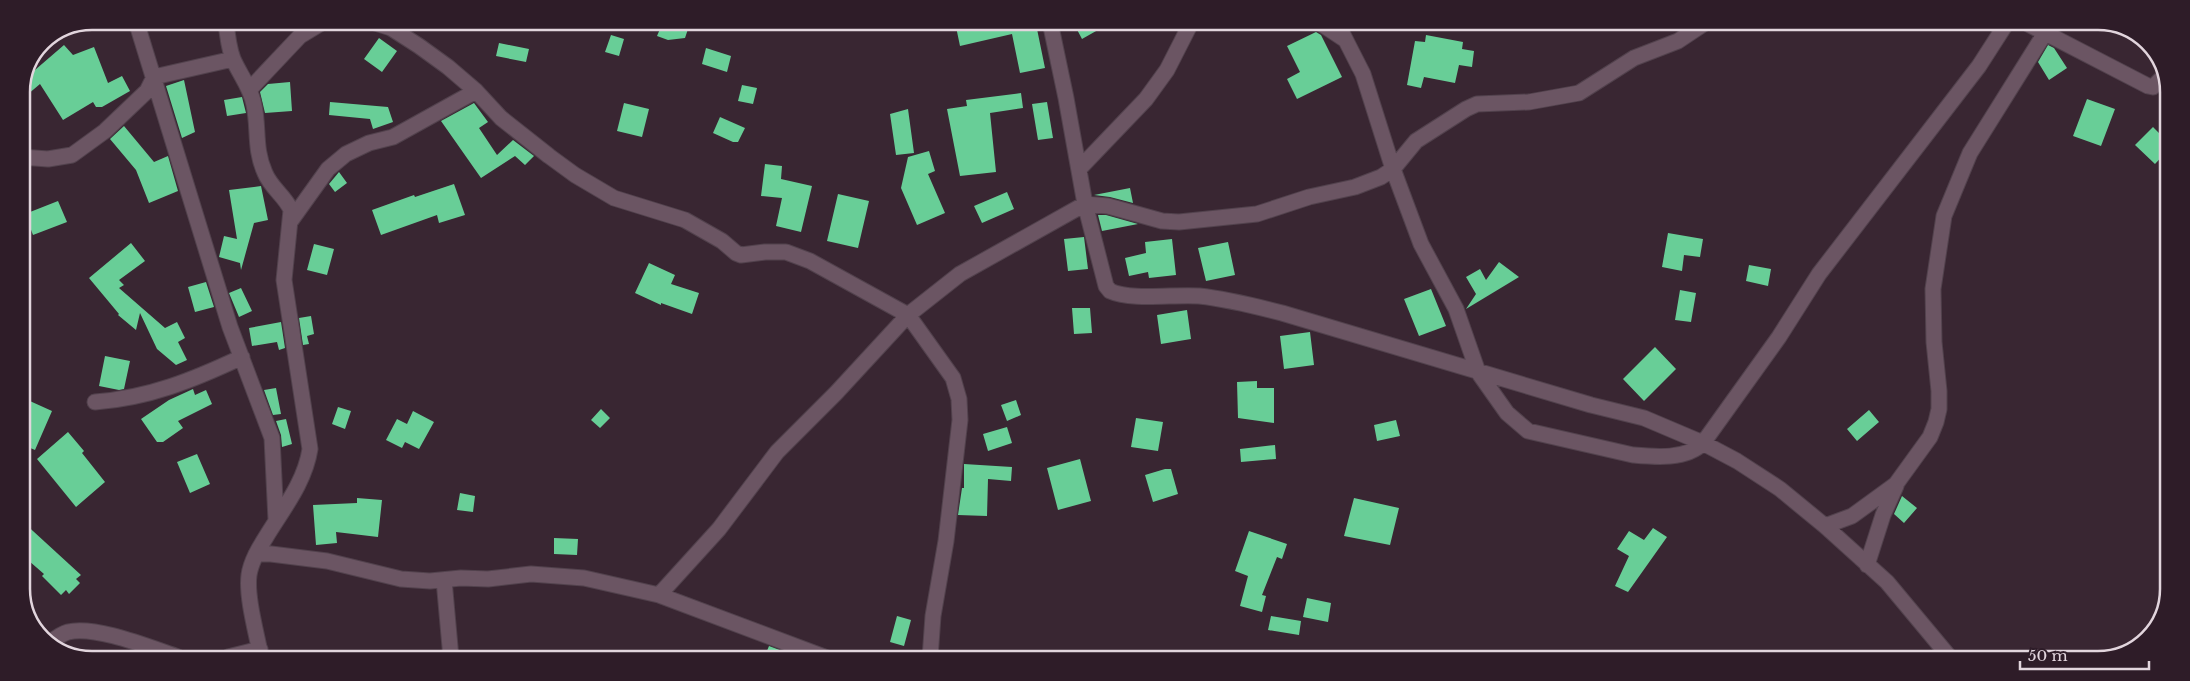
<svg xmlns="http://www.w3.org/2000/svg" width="2190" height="681" viewBox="0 0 2190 681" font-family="'Libre Baskerville',serif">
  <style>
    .building { fill: #68ce97 }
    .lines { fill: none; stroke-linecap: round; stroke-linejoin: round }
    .minor-casing { stroke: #52424d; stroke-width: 17 }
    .minor { stroke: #6b5563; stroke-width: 15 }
    .rim { fill: none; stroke: #e2d5dd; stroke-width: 2.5 }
  </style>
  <rect width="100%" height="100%" fill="#392632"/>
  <path class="building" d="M663 22H678L689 26 685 38 668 40 657 36Z
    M955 22H1039L1040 28 1037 29 1045 68 1020 73 1012 34 960 46Z
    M1073 22H1112L1082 39Z
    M1316 32 1321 35 1342 77 1297 99 1287 79 1300 72 1287 46Z
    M611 35 624 39 619 56 605 52Z
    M1426 35 1463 42 1462 49 1474 51 1472 67 1459 65 1455 83 1424 77 1421 88 1407 85 1415 41 1425 42Z
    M379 38 397 51 382 72 364 59Z
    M499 43 529 49 526 62 496 56Z
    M64 45 73 55 94 47 108 83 122 76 130 91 102 107H96L93 102 63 120 40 84 21 100V92L28 76Z
    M2048 45 2054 48 2067 68 2049 80 2038 62Z
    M706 48 731 56 727 72 702 64Z
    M184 80 195 132 182 138 166 86Z
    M290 82 292 111 265 113 260 92 268 84Z
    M742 85 757 88 753 104 738 101Z
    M1021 93 1023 108 990 113 996 172 960 176 947 109 967 106 966 100Z
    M242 97 246 113 227 116 224 100Z
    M2087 99 2115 109 2101 146 2073 136Z
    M330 102 388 107 393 122 373 129 370 119 329 115Z
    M1047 102 1053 138 1038 140 1032 104Z
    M474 103 488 122 479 128 497 155 513 140 534 156 525 165 515 156 481 178 441 121Z
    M624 103 649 109 642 137 617 131Z
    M908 109 914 153 896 155 890 114Z
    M720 117 745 128 738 142H733L713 133Z
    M124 126 154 162 168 156 178 191 149 203 136 170 110 139Z
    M2153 127 2168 142V150L2155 164 2135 145Z
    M929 151 935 171 928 174 945 213 917 225 901 188 908 157Z
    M765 164 782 166 781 179 812 186 801 232 776 226 782 198 761 196Z
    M339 172 347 183 335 192 329 184Z
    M454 184 465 215 439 223 437 215 381 235 372 210 414 195 415 197Z
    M261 186 268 220 254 223 241 270 240 263 219 257 224 236 237 239 229 190Z
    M1130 188 1133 203 1110 197 1094 195Z
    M1007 192 1014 209 982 223 974 206Z
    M838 194 869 201 858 248 827 241Z
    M58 201 67 222 33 235 25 214Z
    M1098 215H1106L1138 224 1102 231Z
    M1668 233 1703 239 1700 257 1684 255 1682 271 1662 267Z
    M1084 237 1088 269 1068 271 1064 239Z
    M1172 239 1176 275 1149 278 1148 272 1129 276 1125 258 1146 253 1145 242Z
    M1228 242 1235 275 1206 281 1198 248Z
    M131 243 145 261 119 280 124 285 119 288 165 328 177 322 185 338 178 342 187 360 176 365 157 349 140 313 136 330 118 315 119 314 89 278Z
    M314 244 334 249 327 275 307 270Z
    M1499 262 1519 277 1466 309 1476 294 1466 277 1480 269 1486 280Z
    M649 263 675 275 671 284 699 293 692 314 661 303V305L635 293Z
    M1749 265 1771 269 1768 286 1746 281Z
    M206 282 214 307 195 312 188 287Z
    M241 288 252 311 239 317 229 293Z
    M1431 289 1446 326 1419 336 1404 299Z
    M1680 290 1696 293 1691 322 1675 320Z
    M1072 308H1090L1092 333 1074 334Z
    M1187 310 1191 339 1161 344 1157 315Z
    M311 316 314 334 307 336 309 344 303 345 299 318Z
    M281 322 285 348 279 350 277 342 252 346 249 328Z
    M1310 332 1314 365 1284 369 1280 336Z
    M1655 347 1676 369 1644 401 1623 379Z
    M105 356 130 361 124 389 119 390 99 386Z
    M1257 381V388H1274V423L1238 418 1237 382Z
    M276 388 281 414 273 415 264 390Z
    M193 389 195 395 206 390 212 404 178 421 183 428 163 442H157L141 419 169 400Z
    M21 397 52 411 35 450 21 444Z
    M1016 400 1021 415 1007 421 1001 405Z
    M338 407 351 411 345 429 332 424Z
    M601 409 610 418 600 428 591 420Z
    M1869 410 1879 422 1857 441 1847 429Z
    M413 411 434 422 419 449 405 442 402 448 386 440 397 419 407 424Z
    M1136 418 1163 422 1158 451 1131 447Z
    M286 419 292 444 282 447 281 435 276 421Z
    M1396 420 1400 436 1377 441 1374 425Z
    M1007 427 1012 443 988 451 983 434Z
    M68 432 84 451 82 453 105 482 76 507 37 459Z
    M1275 445 1276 459 1241 462 1240 449Z
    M197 454 210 484 190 493 177 462Z
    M1080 459 1091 501 1058 510 1047 468Z
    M964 464 1012 467 1011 481 988 479 987 516 958 515 962 488H964Z
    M1165 469H1171L1178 494 1153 502 1145 475Z
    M460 493 475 496 473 512 457 510Z
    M1902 496 1917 508 1904 523 1894 514Z
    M357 498 382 500 378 537 336 532 337 543 316 545 313 505 357 503Z
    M1354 498 1399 508 1390 545 1344 536Z
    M21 520 81 575 76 579 80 583 69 594 66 590 61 595 42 576 44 574 21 554Z
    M1653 528 1667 537 1628 592 1615 586 1629 556 1617 549 1629 531 1644 540Z
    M1249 531 1287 544 1282 559 1277 557 1262 595 1266 596 1262 612 1240 606 1248 576 1235 571Z
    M554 538 578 539 577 555 554 554Z
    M1307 598 1331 603 1328 622 1303 617Z
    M897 616 911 620 904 646 890 642Z
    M1271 616 1301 621 1299 635 1268 630Z
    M769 646 801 658H764Z"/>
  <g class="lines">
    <g class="minor-casing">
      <path id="minor" d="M136 21 230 327 272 438 276 520
        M226 21C227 33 229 48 233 59 240 75 251 88 254 105 259 128 254 149 265 173 271 188 285 196 291 210L284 280 310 449C305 482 283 509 266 537 259 548 251 561 249 575 246 597 257 635 261 657
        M372 22 391 28 419 46 448 67 476 91 501 118 549 156 575 175 614 198 685 220 722 241 736 253 741 255 765 252H786L810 261 908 315 953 378 959 399 960 420 946 541 933 616 930 658
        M1050 22 1066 98 1085 204 1106 286 1110 291C1132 301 1174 294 1199 296 1227 299 1255 306 1282 313L1591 405 1644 418 1703 443 1737 461 1780 489 1825 526 1887 582 1952 660
        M1320 23 1344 39
        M1337 23 1363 74 1393 169 1421 244 1456 309 1478 372 1507 413 1528 431 1633 455C1655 457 1686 460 1703 443L1779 337 1819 274 1979 66 2006 24
        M2028 24 2148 86 2153 87 2164 76
        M250 89 300 36 323 22
        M21 157 48 159 72 155 105 131 147 91 154 77 233 59
        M1079 169 1146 99 1167 70 1191 23
        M290 222 328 169 346 154 369 143 393 137 476 91
        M95 402C149 398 193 380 242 357
        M1825 526 1852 516 1896 484 1930 437 1936 422 1939 409V391L1934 342 1933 289 1944 216 1970 153 2045 33
        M256 554H271L327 561 401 579 430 581 461 578 488 579 531 574 584 578 659 595 827 658
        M1867 565 1883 515 1896 486
        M444 580 451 658
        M659 595 719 529 777 452 836 393 908 315 960 274 1085 204 1108 206 1162 221 1179 222 1257 214 1309 197 1355 187 1381 177 1393 169 1416 141 1466 109 1477 104 1529 102 1579 93 1634 58 1678 41 1705 23
        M51 642C56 638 61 634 68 632 95 625 151 648 178 657
        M228 657 260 649"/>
    </g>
    <use href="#minor" class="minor"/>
  </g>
  <path d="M0 0H2190V681H0ZM92 30H2098A62 62 0 0 1 2160 92V589A62 62 0 0 1 2098 651H92A62 62 0 0 1 30 589V92A62 62 0 0 1 92 30Z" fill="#2e1c28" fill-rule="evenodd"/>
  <path class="rim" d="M92 30H2098A62 62 0 0 1 2160 92V589A62 62 0 0 1 2098 651H92A62 62 0 0 1 30 589V92A62 62 0 0 1 92 30Z"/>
  <path d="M2020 661v8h129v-8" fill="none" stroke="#e2d5dd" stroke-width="2.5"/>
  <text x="2028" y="661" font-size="15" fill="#e2d5dd" stroke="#2e1c28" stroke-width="4" paint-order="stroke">50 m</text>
</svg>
